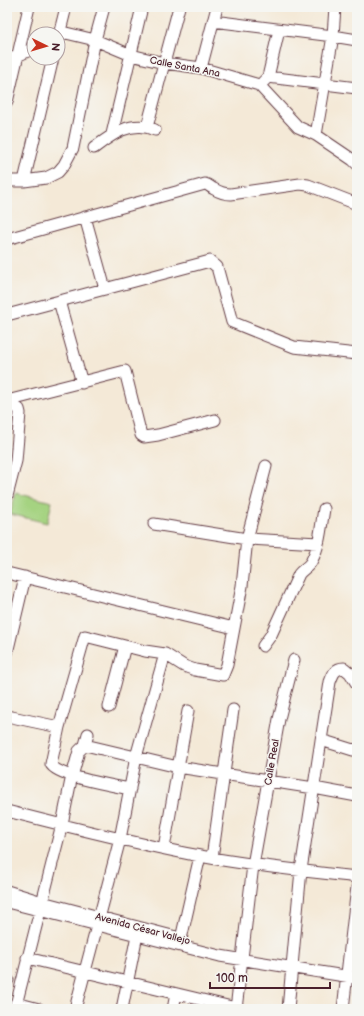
<svg xmlns="http://www.w3.org/2000/svg" width="364" height="1016" viewBox="0 0 364 1016" font-family="'Balsamiq Sans',sans-serif">
  <style>
    .green { fill: #a5d381; stroke: #787956 }
    .lines { fill: none; stroke-linecap: round; stroke-linejoin: round }
    .minor-casing { stroke: #643d45; stroke-width: 13 }
    .minor { stroke: #fff; stroke-width: 11 }
    .labels { text-anchor: middle; stroke-width: 3; stroke-linejoin: round; paint-order: stroke }
    .street-label { font-size: 10px; fill: #4a1f2b; stroke: #f6f6f2 }
  </style>
  <rect width="100%" height="100%" fill="#f6f6f2"/>
  <filter id="ink" filterUnits="userSpaceOnUse"><feTurbulence type="fractalNoise" baseFrequency=".025" numOctaves="2"/><feDisplacementMap in="SourceGraphic" scale="8" xChannelSelector="R" yChannelSelector="G"/><feConvolveMatrix kernelMatrix="1 2 1 2 8 2 1 2 1" color-interpolation-filters="sRGB"/></filter>
  <filter id="wash" filterUnits="userSpaceOnUse"><feTurbulence type="fractalNoise" baseFrequency=".012" numOctaves="4" result="noise"/><feDisplacementMap in="SourceGraphic" scale="16" xChannelSelector="R" yChannelSelector="G"/><feGaussianBlur stdDeviation="0.9" result="paint"/><feColorMatrix in="noise" values="0 0 0 0 0 0 0 0 0 0 0 0 0 0 0 0 0 1.4 0 .05"/><feComposite in="paint" operator="in"/></filter>
  <g filter="url(#wash)">
    <rect width="100%" height="100%" fill="#f4e9d7"/>
    <path class="green" d="M16 493 52 502 47 523 10 514Z"/>
  </g>
  <g filter="url(#ink)">
    <g class="lines">
      <g class="minor-casing">
        <path id="minor" d="M213 21 333 36 335 7
          M58 36 66 33 95 40 131 55 164 63 201 68 259 85 298 127 316 135 353 160 357 164
          M58 39 66 7
          M7 61 34 48
          M201 68 217 7
          M268 77 357 88
          M263 82 268 77 279 30
          M7 102 29 7
          M147 127 179 7
          M112 134 142 7
          M316 135 333 36 357 40
          M94 148C111 135 132 119 155 130
          M7 181H24L46 178 58 172 64 165 73 148 95 40 104 7
          M24 181 53 58
          M85 217 105 289
          M7 239 205 184C209 185 210 187 214 189 219 192 225 194 231 194L300 184 308 185 357 204
          M59 301 82 383
          M7 315 210 261 217 267 232 322 294 347 357 354
          M7 401 125 371 141 435 144 437 158 435 215 420
          M7 402 19 409 20 413 16 461 7 496
          M154 524 247 539 318 543
          M7 573 234 628
          M263 646 271 635 299 574C303 569 310 566 312 560 320 545 321 526 324 509
          M7 653 25 577
          M109 707 125 646
          M7 716 59 727
          M321 740 353 750 357 749
          M85 745 178 767 314 788 357 796
          M130 789C115 786 56 776 51 764L59 727 85 636 145 651 165 654 184 666 195 670 223 675 227 665 242 586 247 539 266 466
          M7 811C71 827 135 844 200 856 252 866 305 871 357 877
          M164 848 188 711
          M212 858 233 710
          M7 891 42 902 176 937
          M7 902 220 956 357 978
          M181 939 200 856
          M27 958 236 1008
          M7 979 8 980
          M16 1003 39 1009
          M15 1009 62 824 71 780 79 751 85 745 88 734
          M75 1009 120 839 136 757 165 654
          M122 1009 137 935
          M173 1009 176 994
          M236 1009 253 865 279 719 294 660
          M288 1009 301 870 330 682C333 674 335 668 344 668L350 673 357 684
          M343 1009 357 887"/>
      </g>
      <use href="#minor" class="minor"/>
    </g>
  </g>
  <g class="labels">
    <g class="street-label">
      <text transform="translate(185 66) rotate(11)" y="4">Calle Santa Ana</text>
      <text transform="translate(271 762) rotate(-80)" y="4">Calle Real</text>
      <text transform="translate(143 928) rotate(15)" y="4">Avenida César Vallejo</text>
    </g>
  </g>
  <rect width="364" height="1016" fill="none" stroke="#f6f6f2" stroke-width="24"/>
  <g transform="translate(46 46) rotate(95)"><circle r="19" fill="#f6f6f2" stroke="#b1a0a2"/>
  <path d="M0-3L7 15L0 10L-7 15Z" fill="#c8321e"/>
  <text y="-6" font-size="11" font-weight="bold" text-anchor="middle" fill="#4a1f2b">N</text>
  </g>
  <path d="M210 982v6h120v-6" fill="none" stroke="#4a1f2b" stroke-width="2"/>
  <text x="216" y="982" font-size="12" fill="#4a1f2b" stroke="#f6f6f2" stroke-width="3" paint-order="stroke">100 m</text>
</svg>
